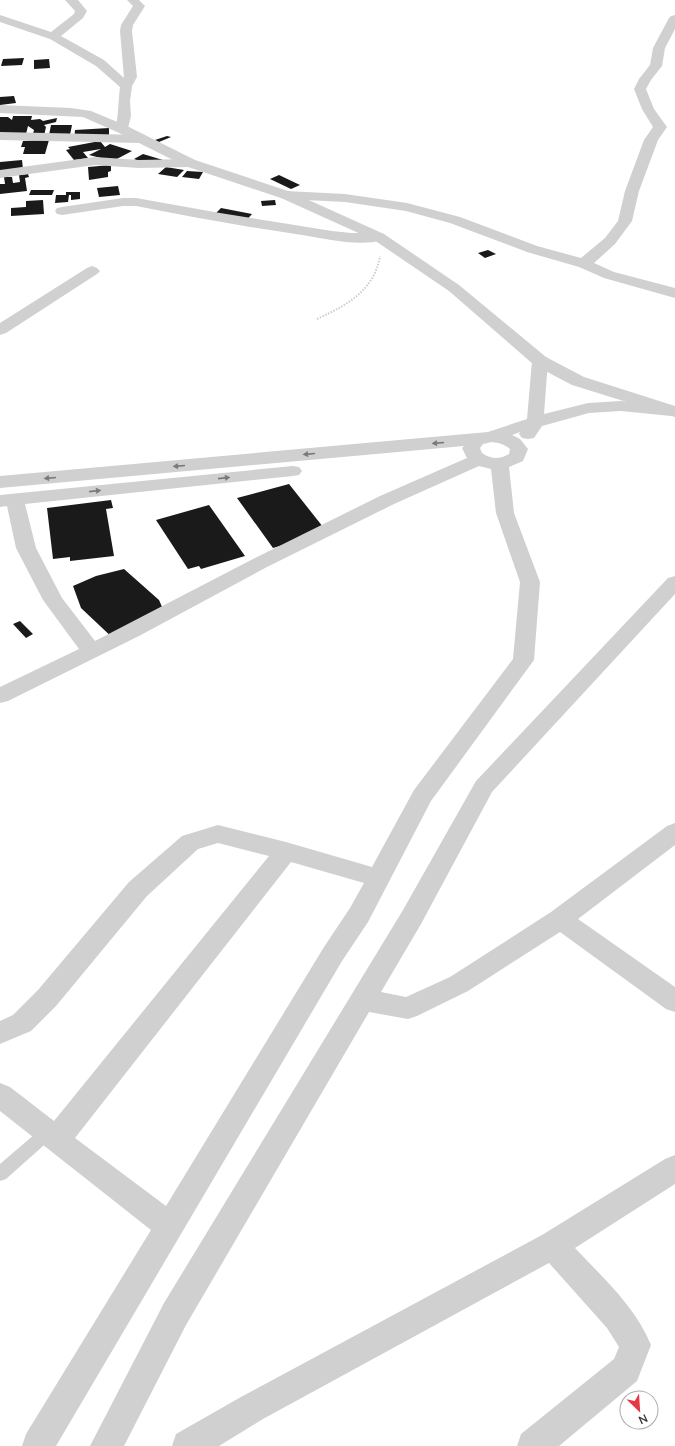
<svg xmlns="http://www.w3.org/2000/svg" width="675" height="1446" viewBox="0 0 675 1446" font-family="Lato,sans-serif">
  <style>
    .building { fill: #1a1a1a }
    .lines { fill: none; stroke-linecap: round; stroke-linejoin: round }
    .path { stroke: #cdcdcd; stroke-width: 2; stroke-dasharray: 1.5 1.5; stroke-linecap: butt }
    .service { fill: #d0d0d0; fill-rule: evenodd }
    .minor { fill: #d0d0d0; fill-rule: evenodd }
    .tertiary { fill: #d0d0d0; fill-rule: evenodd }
    .oneway { fill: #7a7a7a }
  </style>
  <rect width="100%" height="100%" fill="#fff"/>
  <path class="building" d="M24 58 22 65 1 66 3 59Z
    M49 59 50 68 34 69V60Z
    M14 96 16 103 0 105V97Z
    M13 116H32L31 120 40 119 43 121 57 118 56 122 44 125 46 127 44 136 32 137 34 130 28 126 25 138H0V117H8L12 120Z
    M51 125H72L70 135H49Z
    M109 128V140L74 141 75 130Z
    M167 136 171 137 159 142 155 140Z
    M49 140 45 154H23L25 147H21L23 141Z
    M100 141 105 147 110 144 132 151 113 161 89 155 101 149 83 152 88 158 74 160 66 150 70 149 68 147Z
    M143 154 163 160 139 161 134 159Z
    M22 160 23 169 0 171V162Z
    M111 165V171L108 172V177L89 180 88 167Z
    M166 167 184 170 177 177 158 174Z
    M187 171 203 172 199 179 182 177Z
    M28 174 29 177 25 178 27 191 0 194V184H5L4 177H12L13 183 20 182 19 175Z
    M279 175 300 185 291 189 270 179Z
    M118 186 120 195 99 197 97 188Z
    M31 190H54L52 195H29Z
    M66 192H80V199L71 200V195H69L68 202 55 203 56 195H66Z
    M43 200 44 214 11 216V208L26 207V201Z
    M275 200 276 205 262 206 261 201Z
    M221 208 252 214 244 223 215 214Z
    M488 250 496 254 485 258 478 253Z
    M289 484 327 532 273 548 237 498Z
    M111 500 113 508 106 509 114 556 70 561V557L53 559 47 508Z
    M209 505 245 556 201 569 199 566 188 569 156 520Z
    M124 569 159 600 166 616 116 641 81 608 73 586 96 576Z
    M20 621 33 634 26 638 13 624Z"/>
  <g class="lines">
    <path class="path" d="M317 319C347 305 374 291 380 256"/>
    <path class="service" d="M47 1126 52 1128 55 1133 52 1138 6 1179 0 1181V1164L42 1128Z"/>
    <path class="minor" d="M65 0H78L87 11 83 18 61 36 104 60 124 78 120 31 121 25 133 6 127 0H139L145 6 133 25 132 31 137 77 132 86 130 101 131 116 127 132H117L115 129C119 115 118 101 120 87L96 66 50 39 0 22V15L51 32 74 14 75 11Z
      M675 15V29L665 48 662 66 651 80 646 89 654 109 667 127 658 140 639 191 632 221 615 244 594 263 614 272 675 288V298L604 278 579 267 527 252 450 223 406 211 345 202 286 199 281 198 279 195 281 192 286 191 345 194 407 203 460 217 537 246 581 258 605 238 618 221 625 191 644 140 653 127 642 109 634 89 639 79 650 65 653 48 669 18 671 16Z
      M0 132 141 135 146 136 148 139 146 142 141 143 0 140Z
      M95 157 139 160 190 159 195 160 197 163 195 166 190 167 139 168 95 165 0 178V170Z
      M123 198H136L220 213 332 231 351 233H379L384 234 386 237 384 240C357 247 329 239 302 235 247 227 191 217 136 206H123L62 215 57 214 55 211 57 208 62 207Z
      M92 266 97 268 100 271 97 274 6 333 0 335V323L87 268Z
      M540 356 546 357 548 361 544 414 588 403 621 401 675 407V415L671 416 621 411 589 413 542 426 534 438 528 439 522 438 519 434 520 432 512 435 520 439 528 449 523 461 509 467 514 513 540 582 534 660 431 801 368 922 342 961 56 1446H22L26 1434 151 1230 0 1111V1083L10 1087 54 1121 269 856 218 843 198 849 147 896 56 1006 31 1031 0 1044V1021L13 1015 38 990 129 882 182 836 218 825 286 842 372 867 414 790 513 659 520 582 496 513 491 469 479 466 394 504 267 567 139 636 8 701 0 703V687L79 649 43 600 16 548 7 506 0 507V495L293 466 299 467 302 471 299 475 293 476 25 504 36 548 62 598 95 641 253 559 380 496 467 458 462 448 464 446 0 488V476L488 432 527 419 532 361 534 357ZM492 442C499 443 504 444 510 449L509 454C499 460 491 459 482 453L480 448 483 444ZM291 862 364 883 350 908 324 947 166 1206 75 1138Z
      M675 576V594L492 792 421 924 381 992 406 997 450 977 551 912 667 826 675 823V845L578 919 675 987V1012L666 1009 560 932 468 991 417 1016 408 1019 369 1012 186 1325 124 1446H90L164 1303 403 910 476 781 668 578Z
      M675 1155V1184L575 1248C603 1278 635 1306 651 1345L637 1381 559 1446H517L521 1434 614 1359 619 1347 607 1328 549 1263 263 1419 219 1446H172L176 1434 241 1397 542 1235 665 1159Z"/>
    <path class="tertiary" d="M0 105 71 108 91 111 127 126 195 160 291 192 384 234 459 285 546 357 584 377 675 406V417L572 385 534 365 449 291 374 240 281 198 185 166 117 132 83 117 0 113Z"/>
  </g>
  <defs><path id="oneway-solid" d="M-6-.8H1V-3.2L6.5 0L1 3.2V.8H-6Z"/></defs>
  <g class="oneway">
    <use href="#oneway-solid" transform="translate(438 443) rotate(175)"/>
    <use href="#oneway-solid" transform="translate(309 454) rotate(175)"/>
    <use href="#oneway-solid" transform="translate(179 466) rotate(175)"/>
    <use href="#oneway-solid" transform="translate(50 478) rotate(175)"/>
    <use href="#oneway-solid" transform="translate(224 478) rotate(-6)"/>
    <use href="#oneway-solid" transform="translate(95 491) rotate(-6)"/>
  </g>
  <g transform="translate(639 1410) rotate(155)"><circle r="19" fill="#ffffff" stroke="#adadad"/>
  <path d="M0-3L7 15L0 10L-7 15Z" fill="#e63946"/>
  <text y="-6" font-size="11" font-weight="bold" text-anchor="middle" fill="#333333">N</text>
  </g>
</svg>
